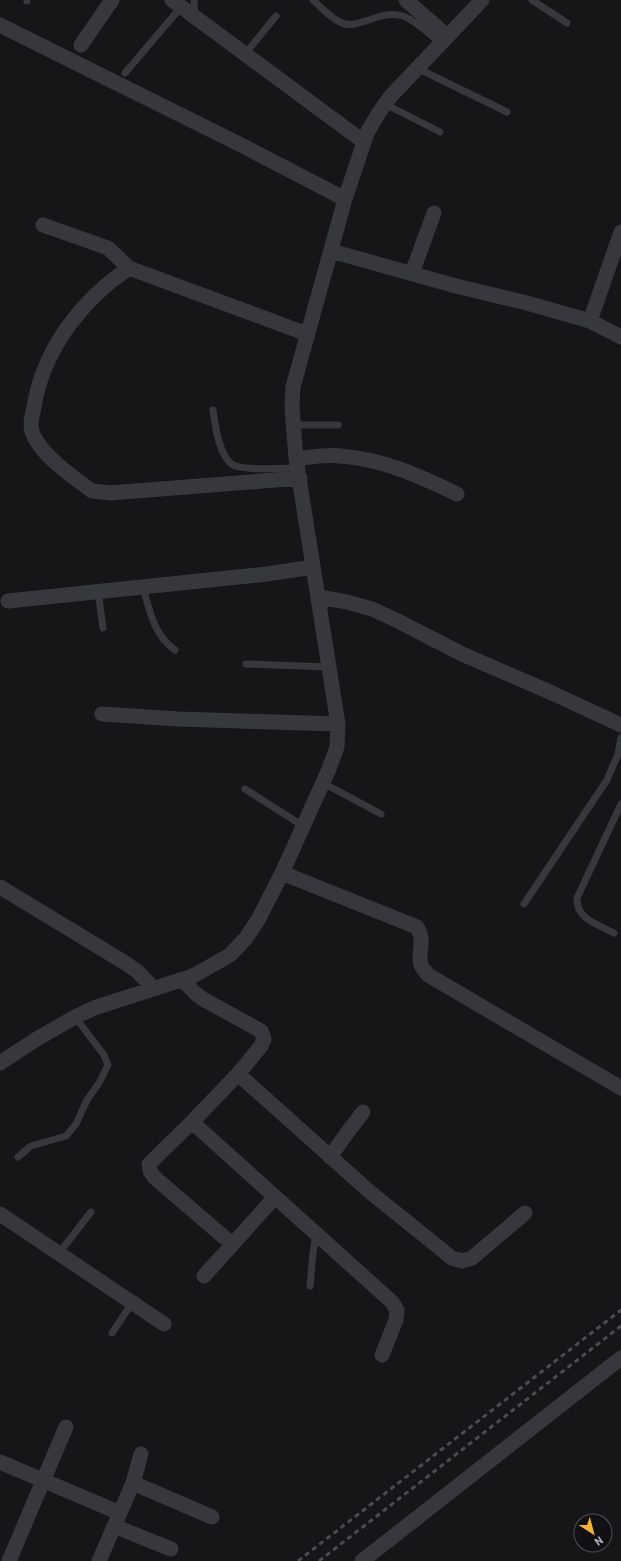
<svg xmlns="http://www.w3.org/2000/svg" width="621" height="1561" viewBox="0 0 621 1561" font-family="Barlow,sans-serif">
  <style>
    .lines { fill: none; stroke-linecap: round; stroke-linejoin: round }
    .lane { stroke: #37383d; stroke-width: 7 }
    .street { stroke: #37383d; stroke-width: 15 }
    .rail { stroke: #4a4c52; stroke-width: 3; stroke-dasharray: 5 4; stroke-linecap: butt }
  </style>
  <rect width="100%" height="100%" fill="#161618"/>
  <g class="lines">
    <path class="lane" d="M194 0 195 17
      M313 0C322 8 333 21 345 24 360 28 382 9 403 16 415 20 430 35 441 43
      M532 0 567 23
      M27 1V0
      M245 54 276 16
      M417 68 507 112
      M125 73 181 7
      M385 104 440 132
      M213 410C215 424 219 457 233 465 244 471 283 468 298 468
      M293 425H338
      M143 587C149 609 154 636 175 650
      M98 591 103 628
      M246 664 329 667
      M323 783 381 814
      M245 789 303 826
      M524 904 607 780 618 754 621 738
      M614 933C597 924 576 919 577 898L621 804
      M18 1157 31 1146 66 1136 76 1124 87 1100 99 1083 108 1065 104 1055 75 1017
      M59 1253 91 1212
      M310 1286C312 1268 312 1252 316 1235
      M112 1333 132 1303"/>
    <path class="street" d="M172 0 364 142
      M406 0 447 36
      M0 25 245 147 345 199
      M81 45 112 0
      M43 225 108 248 129 268
      M331 251 456 286 527 303 590 321 621 337
      M412 273 434 213
      M590 321 621 232
      M296 459C311 457 326 454 341 456 382 459 420 476 457 494
      M300 478 110 493 92 491C74 478 38 453 32 431 29 422 34 411 35 401 46 346 83 299 129 268L307 334
      M319 597 347 602 372 609 396 620 462 654 552 693 621 725
      M8 601 267 574 313 567
      M102 714 178 719 338 724
      M282 873 417 927C426 942 417 951 421 965 422 968 426 972 428 975L621 1088
      M0 887 127 964 138 972 154 989
      M183 980 195 993 203 999 261 1031 264 1039 261 1046 238 1074 192 1122 392 1302 397 1310 396 1320 382 1355
      M0 1063 35 1040 75 1017 94 1008 193 976 230 955 246 938 258 920 282 873 329 769 337 747 338 724 296 459 292 407 293 387 345 199 367 133 378 114 390 97 482 0
      M238 1074 370 1192 452 1258 462 1261 472 1258 525 1213
      M192 1122 149 1164 150 1171 154 1177 232 1244
      M330 1157 347 1133 363 1112
      M0 1214 164 1324
      M204 1276 275 1197
      M0 1462 120 1513
      M133 1483 141 1454
      M114 1526 171 1549
      M9 1561 66 1427
      M99 1561 133 1483 212 1517
      M362 1561 621 1358"/>
    <path class="rail" d="M298 1561 621 1310
      M319 1561 621 1326"/>
  </g>
  <g transform="translate(593 1533) rotate(144)"><circle r="19" fill="#111113" stroke="#4d4f55"/>
  <path d="M0-3L7 15L0 10L-7 15Z" fill="#f2b134"/>
  <text y="-6" font-size="11" font-weight="bold" text-anchor="middle" fill="#a8adb8">N</text>
  </g>
</svg>
